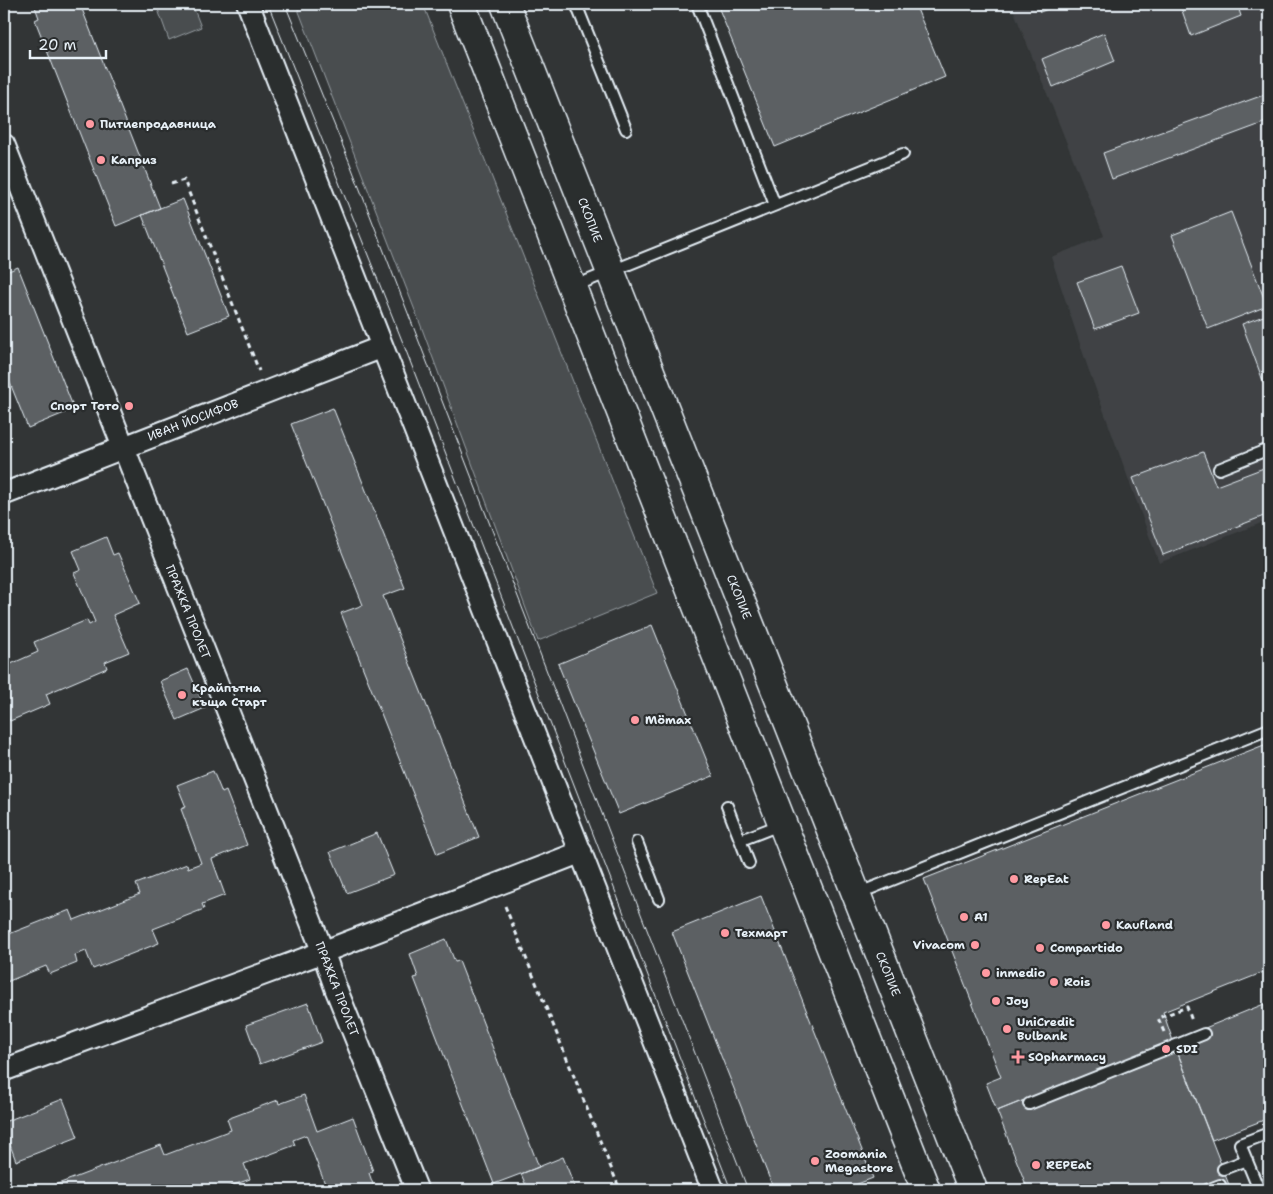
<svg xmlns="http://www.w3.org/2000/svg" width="1273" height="1194" viewBox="0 0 1273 1194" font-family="'Shantell Sans',sans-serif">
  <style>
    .built { fill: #3f4244 }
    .green { fill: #494d4f; stroke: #989fa4 }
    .building { fill: #5c6063; stroke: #e8f1f8 }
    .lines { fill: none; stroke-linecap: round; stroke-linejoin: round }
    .lane-casing { stroke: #e8f1f8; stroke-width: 14 }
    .street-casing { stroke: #e8f1f8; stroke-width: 25 }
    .primary-casing { stroke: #e8f1f8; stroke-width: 31 }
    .path { stroke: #e8f1f8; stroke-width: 3; stroke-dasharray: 5 4; stroke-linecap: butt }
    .lane { stroke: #2a2d2e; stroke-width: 10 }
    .street { stroke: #2a2d2e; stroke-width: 21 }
    .primary { stroke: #2a2d2e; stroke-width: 28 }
    .tram { stroke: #e8f1f8; stroke-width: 1 }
    .poi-dot { fill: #ff9aa2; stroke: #2a2d2e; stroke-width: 2 }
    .labels { text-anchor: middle; stroke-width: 4.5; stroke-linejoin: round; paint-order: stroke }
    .poi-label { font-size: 12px; font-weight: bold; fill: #e8f1f8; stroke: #2a2d2e; text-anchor: start }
    .street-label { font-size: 12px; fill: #e8f1f8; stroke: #2a2d2e }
  </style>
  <rect width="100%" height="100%" fill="#323536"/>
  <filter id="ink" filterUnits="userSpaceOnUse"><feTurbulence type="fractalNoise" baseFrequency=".02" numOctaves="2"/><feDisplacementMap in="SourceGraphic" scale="10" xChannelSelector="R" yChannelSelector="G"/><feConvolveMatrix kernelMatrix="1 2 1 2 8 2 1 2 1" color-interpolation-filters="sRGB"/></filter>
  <g filter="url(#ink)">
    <path class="built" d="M1011 4H1269V520L1159 563 1088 368 1051 257 1104 236Z"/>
    <path class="green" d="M156 4H192L201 27 169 40Z
      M296 4H423L657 593 538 641 421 326Z"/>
    <path class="building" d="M34 4H80L160 208 116 226 35 20 39 18Z
      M717 4H915L945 77 775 147Z
      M1037 4H1061L1040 12Z
      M1183 4H1237L1241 16 1191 36 1180 5Z
      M1104 33 1115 61 1053 87 1042 59Z
      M1269 93V121L1112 179 1103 153Z
      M183 199 229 316 188 332 142 215Z
      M1231 212 1267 306 1208 329 1172 235Z
      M1121 266 1139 313 1095 329 1077 282Z
      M18 267 74 409 28 428 4 368V273Z
      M1269 314V397L1242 324Z
      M333 408 405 588 383 596 479 837 437 854 341 613 363 605 291 424Z
      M1203 452 1216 486 1269 466V514L1163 555 1133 478Z
      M106 537 113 555 118 553 140 603 113 615 129 652 105 662 107 668 46 694 50 704 10 721 7 716 4 717V667L38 652 34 642 87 620 89 625 95 622 74 573 81 570 73 551Z
      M652 625 713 776 619 814 558 664Z
      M188 669 205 708 177 720 160 681Z
      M1269 743V970L1163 1012 1173 1041 997 1111 986 1083 1001 1077 924 879Z
      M213 771 222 793 226 791 247 845 212 859 225 895 202 904 204 909 153 929 159 943 93 969 86 951 75 955 77 963 50 974 46 966 4 983V936L70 910 74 920 140 894 136 884 187 864 188 868 201 863 181 809 186 807 177 785Z
      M377 833 394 875 347 893 330 852Z
      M761 896 873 1178 842 1190H774L672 932Z
      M446 939 455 962 459 961 539 1167 494 1184 414 978 418 977 410 954Z
      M1269 1002V1118L1212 1140 1173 1041Z
      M308 1003 322 1042 260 1064 246 1025Z
      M1173 1041 1231 1190H1028L997 1111Z
      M304 1095 317 1131 353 1117 373 1171 369 1173 375 1190H334L332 1187 327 1189 306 1135 293 1140 295 1145 244 1164 250 1179 220 1190H179L177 1186 166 1190H42L161 1145 165 1155 231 1130 227 1119 278 1100 279 1104Z
      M63 1099 78 1137 16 1161 4 1129V1122Z
      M563 1157 576 1190H528L521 1174Z"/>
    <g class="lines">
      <g class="lane-casing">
        <path id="lane" d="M576 4 626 129
          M697 4 775 205
          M572 287 903 154
          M1219 469 1269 449
          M727 806 749 863
          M741 840 782 824
          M637 842 659 899
          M857 894 1269 729
          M1029 1104 1204 1034
          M1223 1169 1247 1160
          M1207 1190 1220 1185 1222 1190
          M1259 1190 1240 1144 1269 1133"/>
      </g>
      <g class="street-casing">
        <path id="street" d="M248 4 713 1190
          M4 145 323 952 336 989 417 1190
          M4 494 382 347
          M4 1070 323 952 581 852"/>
      </g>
      <g class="primary-casing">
        <path id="primary" d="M461 4 926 1190
          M505 4 973 1190"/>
      </g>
      <path class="path" d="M171 184 184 180 259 371
        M505 906 620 1190
        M1164 1032 1158 1018 1187 1007 1192 1021"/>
      <use href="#lane" class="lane"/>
      <use href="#street" class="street"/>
      <use href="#primary" class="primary"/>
      <path class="tram" d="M268 4 403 343 731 1190
        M285 4 349 161 748 1190"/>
    </g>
  </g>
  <g class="poi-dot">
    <circle cx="90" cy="124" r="5"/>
    <circle cx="101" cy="160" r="5"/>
    <circle cx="129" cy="406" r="5"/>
    <circle cx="182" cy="695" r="5"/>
    <circle cx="635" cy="720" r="5"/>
    <circle cx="1014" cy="879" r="5"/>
    <circle cx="964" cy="917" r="5"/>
    <circle cx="1106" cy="925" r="5"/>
    <circle cx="725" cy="933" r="5"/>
    <circle cx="975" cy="945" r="5"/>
    <circle cx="1040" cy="948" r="5"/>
    <circle cx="986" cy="973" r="5"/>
    <circle cx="1054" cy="982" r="5"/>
    <circle cx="996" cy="1001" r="5"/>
    <circle cx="1007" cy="1029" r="5"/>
    <circle cx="1166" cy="1049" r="5"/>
    <path d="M1015.5 1049.5h5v5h5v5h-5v5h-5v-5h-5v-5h5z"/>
    <circle cx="815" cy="1161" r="5"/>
    <circle cx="1036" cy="1165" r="5"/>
  </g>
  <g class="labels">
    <g class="poi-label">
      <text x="100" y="128">Питиепродавница</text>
      <text x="111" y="164">Каприз</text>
      <text x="119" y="410" text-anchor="end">Спорт Тото</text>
      <text x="192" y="692">Крайпътна<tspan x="192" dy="14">къща Старт</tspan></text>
      <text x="645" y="724">Mömax</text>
      <text x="1024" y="883">RepEat</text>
      <text x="974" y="921">A1</text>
      <text x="1116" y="929">Kaufland</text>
      <text x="735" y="937">Техмарт</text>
      <text x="965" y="949" text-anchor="end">Vivacom</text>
      <text x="1050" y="952">Compartido</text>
      <text x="996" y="977">inmedio</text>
      <text x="1064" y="986">Rois</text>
      <text x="1006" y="1005">Joy</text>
      <text x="1017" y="1026">UniCredit<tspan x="1017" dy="14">Bulbank</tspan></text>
      <text x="1176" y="1053">SDI</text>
      <text x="1028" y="1061">SOpharmacy</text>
      <text x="825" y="1158">Zoomania<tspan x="825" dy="14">Megastore</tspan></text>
      <text x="1046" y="1169">REPEat</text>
    </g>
    <g class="street-label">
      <text transform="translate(590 220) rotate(69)" y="4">СКОПИЕ</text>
      <text transform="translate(193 420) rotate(-21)" y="4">ИВАН ЙОСИФОВ</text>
      <text transform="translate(739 597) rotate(68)" y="4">СКОПИЕ</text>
      <text transform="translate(188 612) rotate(68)" y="4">ПРАЖКА ПРОЛЕТ</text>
      <text transform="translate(888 974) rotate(68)" y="4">СКОПИЕ</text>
      <text transform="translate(337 989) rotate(69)" y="4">ПРАЖКА ПРОЛЕТ</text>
    </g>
  </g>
  <rect width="1273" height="1194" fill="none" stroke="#2a2d2e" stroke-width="20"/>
  <rect x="10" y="10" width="1253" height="1174" fill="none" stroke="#e8f1f8" stroke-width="2" filter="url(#ink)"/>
  <path d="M30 50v8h76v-8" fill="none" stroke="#e8f1f8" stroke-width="2.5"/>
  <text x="38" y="50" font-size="15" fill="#e8f1f8" stroke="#2a2d2e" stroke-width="4" paint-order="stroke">20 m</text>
</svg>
